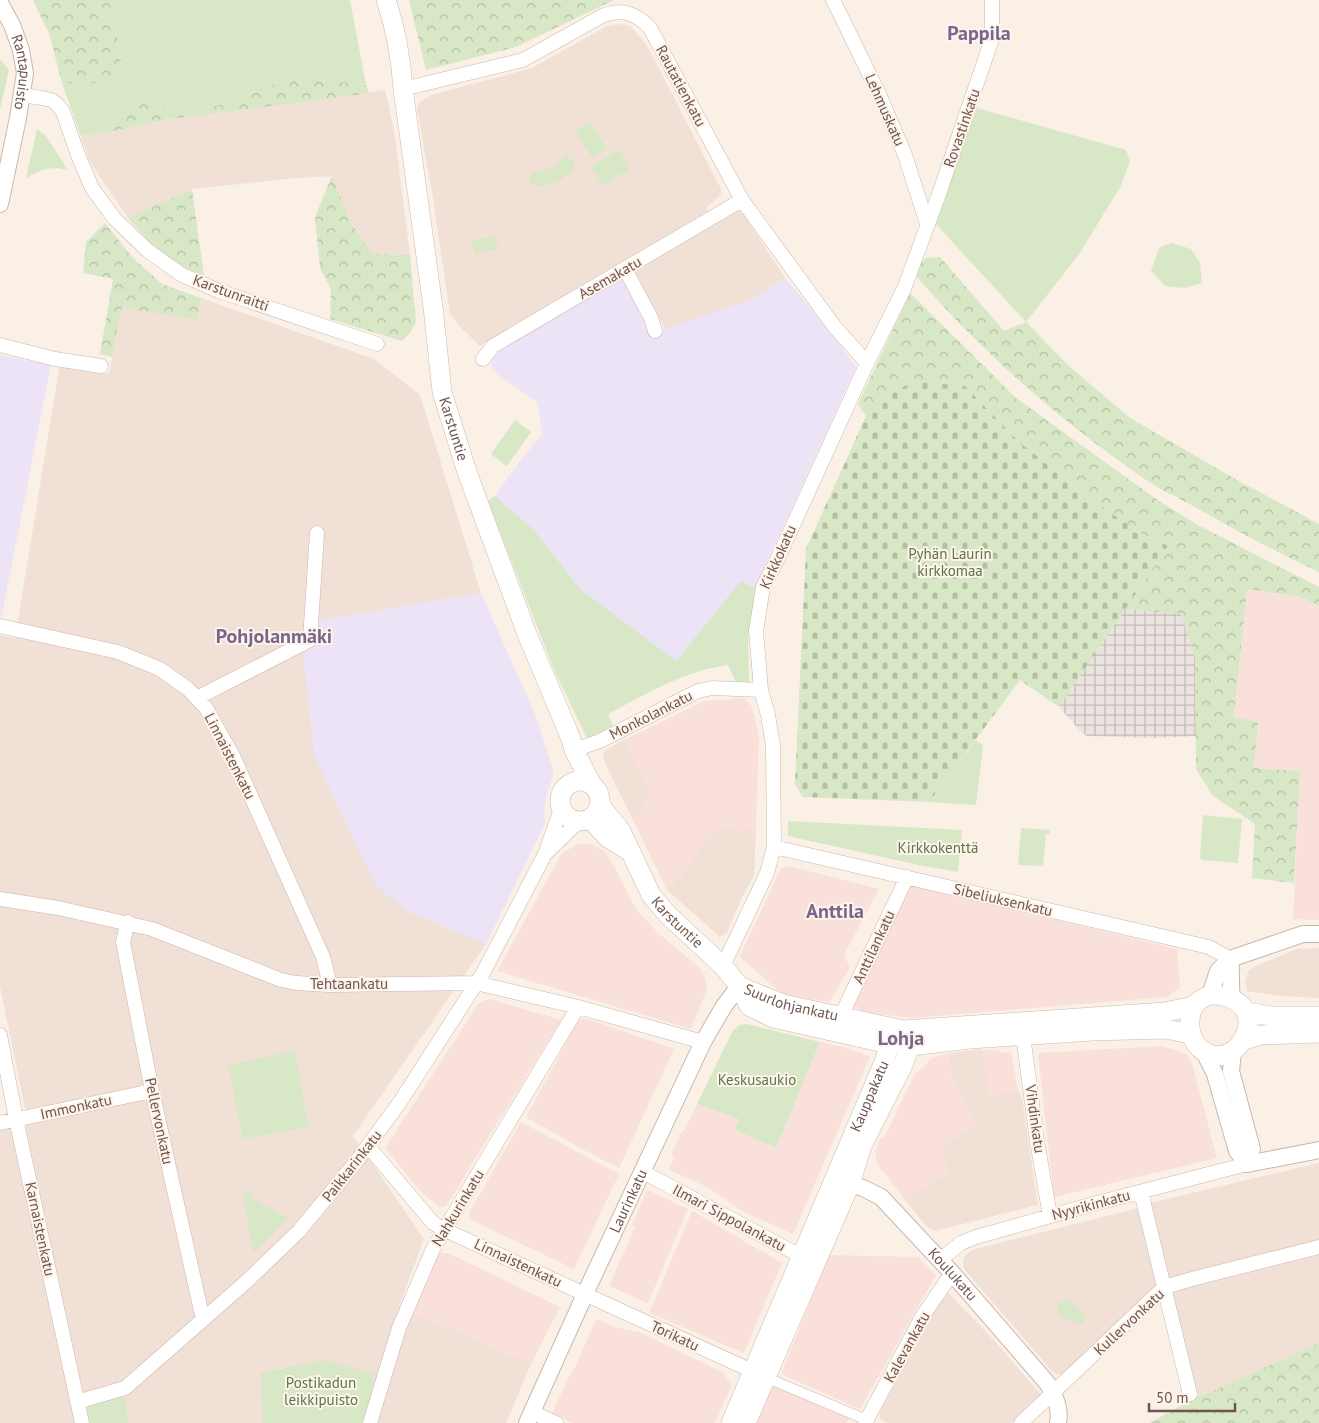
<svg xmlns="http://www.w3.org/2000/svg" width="1319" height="1423" viewBox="0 0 1319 1423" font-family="'PT Sans',sans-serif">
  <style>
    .residential { fill: #f1e0d5 }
    .commercial { fill: #f9e0db }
    .industrial { fill: url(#industrial-grid) }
    .education { fill: #ece3f6 }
    .green { fill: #d8e7c6 }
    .forest { fill: url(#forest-crowns) }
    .cemetery { fill: url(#cemetery-stones) }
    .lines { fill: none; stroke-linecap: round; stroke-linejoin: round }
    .pedestrian-casing { stroke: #cbb6ad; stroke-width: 11 }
    .minor-casing { stroke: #cbb6ad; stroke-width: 15 }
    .tertiary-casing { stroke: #cbb6ad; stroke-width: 18 }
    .secondary-casing { stroke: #cfb8ae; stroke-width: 20 }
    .pedestrian { stroke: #fff; stroke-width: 10 }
    .minor { stroke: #fff; stroke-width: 14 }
    .tertiary { stroke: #fff; stroke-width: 16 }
    .secondary { stroke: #fff; stroke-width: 19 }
    .labels { text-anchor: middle; stroke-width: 4; stroke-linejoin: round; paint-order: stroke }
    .street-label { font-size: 15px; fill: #71554d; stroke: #fdf4ec }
    .park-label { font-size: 15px; fill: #5b7646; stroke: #fdf4ec }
    .district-label { font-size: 20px; font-weight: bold; fill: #7a658d; stroke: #fdf4ec }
  </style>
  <defs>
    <pattern id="industrial-grid" width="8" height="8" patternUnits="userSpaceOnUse" patternTransform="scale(1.25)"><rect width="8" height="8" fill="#ebe3e0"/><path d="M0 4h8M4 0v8" fill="none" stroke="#c3bbb8"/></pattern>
    <pattern id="forest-crowns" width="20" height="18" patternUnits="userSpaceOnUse" patternTransform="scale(1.25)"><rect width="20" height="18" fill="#d8e7c6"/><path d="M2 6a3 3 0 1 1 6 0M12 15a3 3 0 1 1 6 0" fill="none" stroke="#b4bea3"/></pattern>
    <pattern id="cemetery-stones" width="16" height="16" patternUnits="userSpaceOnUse" patternTransform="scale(1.25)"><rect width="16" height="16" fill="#d8e7c6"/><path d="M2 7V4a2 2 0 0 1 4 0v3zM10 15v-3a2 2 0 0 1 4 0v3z" fill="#b4bea3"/></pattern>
  </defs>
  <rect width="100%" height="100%" fill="#faf0e6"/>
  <path class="residential" d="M618 24 630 26 641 38 650 51 721 189V195L708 206 706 212 480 346 459 326 450 313 432 192 417 109 419 103 431 95 532 68 607 26Z
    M385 90 394 130 410 255 373 254 352 225 332 176 296 178 192 189 128 218 90 162 80 134 92 136 164 120Z
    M738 211 742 212 785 278 751 300 665 329 633 268Z
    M201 298 374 359 420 395 481 593 322 620 405 910 486 944 353 1136 424 1239 399 1306 531 1364 506 1423H0V1128L29 1122 25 1108 0 986V635L15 638 60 364 109 374 122 308 197 320Z
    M624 740 651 791 640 814 632 818 605 763 603 756 605 751 609 748Z
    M716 829 756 830 754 875 743 895 727 933 720 937 667 890 685 872 690 861Z
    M1319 948V998L1280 996 1247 991 1245 982 1248 972 1254 967 1296 949Z
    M982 1049 989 1096 1018 1091 1022 1098 1038 1205 935 1231 926 1226 906 1201 926 1185 948 1173 941 1148 977 1123 952 1078 949 1053Z
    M1319 1163V1240L1168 1278 1150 1203Z
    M1139 1208 1158 1284 1063 1374 1058 1375 1052 1371 964 1269 963 1261 965 1255 975 1249Z
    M1319 1250V1343L1206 1394 1200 1395 1193 1391 1169 1291Z
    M946 1290 999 1346 1041 1395 1042 1398 1018 1415 1012 1423H888L880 1419V1411Z"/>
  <path class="commercial" d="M1247 589 1301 597 1319 606V920L1293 919 1300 771 1254 768 1258 722 1234 718Z
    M745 698 752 707 759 737 756 830 716 829 690 861 685 872 667 890 632 818 640 814 651 790 624 740 704 701Z
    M588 843 603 850 612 862 635 908 658 933 700 968 705 978 707 989 691 1029 497 971 562 853 577 845Z
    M789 866 879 889 844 955 850 968 829 1002 784 995 745 962 740 956 781 868Z
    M911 885 1177 949 1180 988 1166 997 913 1018 863 1012 853 1006Z
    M489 999 561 1020 448 1203 445 1207H440L421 1192 385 1148 479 1003Z
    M581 1019H588L674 1049 619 1168 578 1147 526 1117 578 1021Z
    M820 1042 850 1049 870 1057 793 1234 744 1212 707 1187 669 1170 674 1158 671 1155 681 1132 685 1130 697 1104 740 1119 735 1130 776 1148Z
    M1161 1046 1176 1050 1186 1054 1192 1063 1217 1158 1054 1197 1038 1053Z
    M992 1049 993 1051 999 1050 1000 1053 1011 1052 1018 1091 989 1096 982 1051Z
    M949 1053 952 1078 977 1123 941 1148 948 1173 926 1185 906 1201 877 1164 875 1152 880 1139 885 1136 915 1074 932 1058Z
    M521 1122 619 1174 574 1269 471 1220 469 1217V1213Z
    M647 1190 688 1209 648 1303 609 1286 635 1227 632 1225Z
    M692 1211 782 1263 744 1353 649 1313Z
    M440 1252 450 1254 560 1307 531 1364 411 1312Z
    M829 1255 918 1257 936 1275 860 1409 781 1374Z
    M596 1319 615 1327 639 1332 722 1372 732 1384 715 1423H573L552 1414 568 1378 574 1370Z
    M772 1380 852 1413 847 1423H757Z"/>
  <path class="industrial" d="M1125 609 1181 614 1195 657 1196 736 1154 738 1087 736 1082 733 1059 707Z"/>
  <path class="education" d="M625 274 655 335 670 327 751 300 785 278 830 332 856 367 761 575 756 589 741 582 676 661 580 589 535 531 495 496 522 458 543 434 537 402 492 370 491 358 497 350Z
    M0 355 51 365 1 619 0 618Z
    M481 593 535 714 554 773 547 793 544 809 545 824 486 944 405 910 374 883 314 755 303 657 322 620Z"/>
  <path class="green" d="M111 0H350L366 85 292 77 221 105 171 111 149 99 92 136 80 134 61 80 77 86 122 68Z
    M0 59 9 70 0 109Z
    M977 108 1126 150 1130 161 1121 186 1106 210 1080 253 1026 322 934 222Z
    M590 122 607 149 592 158 575 131Z
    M37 129 46 136 68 170C50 166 42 169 26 178Z
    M620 150 630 169 602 185 591 166Z
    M565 155 573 161 574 168C565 180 551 184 537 187L532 185 528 178 532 173 557 166Z
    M495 236 498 249 475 254 472 241Z
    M1171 243 1191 249 1200 263 1202 283 1184 288 1165 286 1151 271 1159 248Z
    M515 420 531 432 507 466 491 454Z
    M495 496 535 531 580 589 676 661 741 581 756 589 748 635 749 682H736L728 665C684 671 646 694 608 714L613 726 587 738 555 672 488 501Z
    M976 740 983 745 976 805 929 802Z
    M1203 815 1242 819 1238 863 1202 860 1200 857Z
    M788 821 962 830 958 872 923 866 788 836Z
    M1021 828 1050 830 1049 834H1046L1043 866 1018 865Z
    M747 1024 820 1042 776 1148 735 1130 739 1119 697 1104 733 1030 740 1025Z
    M295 1051 308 1127 243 1139 228 1065Z
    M250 1191 252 1198 288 1218 253 1253 243 1193Z
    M1066 1300C1075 1303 1079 1309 1085 1317V1321L1081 1324 1059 1316 1057 1310 1058 1304Z
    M322 1360 375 1374 366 1423H263L261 1373Z
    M123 1392 129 1423H85L81 1405Z"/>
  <path class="forest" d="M33 0H111L122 68 103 81 77 86 61 80 50 36Z
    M409 0H614L516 47 426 70Z
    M292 77 366 85 369 93 164 120 92 136 149 99 171 111 221 105Z
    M332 176 352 225 373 254 410 255 416 322 410 333 402 341 330 319 331 289 320 268 315 217Z
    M192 189 204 276 179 265 154 247 128 218Z
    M105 223 133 258 162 284 201 298 197 320 122 308 112 357 100 354 113 279 83 273 86 242Z
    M940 257 1004 331 1026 322 1069 366 1130 418 1237 480 1319 524V572C1276 552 1235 530 1195 507 1177 497 1158 489 1142 477 1059 420 982 352 916 276L919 265 926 258Z
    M910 293 1016 398 1159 501 1200 526 1319 587V606L1301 597 1247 589 1234 717 1258 722 1254 768 1300 771 1294 883 1252 878 1255 824 1213 796 1196 769 1195 657 1181 614 1125 609 1168 546 1140 533 1088 497 1018 441 965 386 890 391 866 416 858 404Z
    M1319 1343V1423H1150L1200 1395 1206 1394Z"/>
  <path class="cemetery" d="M922 382 965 386 1018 441 1088 497 1140 533 1168 546 1059 707 1020 680 929 802 803 797 795 784 806 549 866 416 889 391Z"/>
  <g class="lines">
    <g class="pedestrian-casing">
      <path id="pedestrian" d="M765 1377 867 1420"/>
    </g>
    <g class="minor-casing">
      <path id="minor" d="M833 0 879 94 905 155 927 224
        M403 89 523 60 602 16C623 8 635 13 650 28L742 200 834 326 867 363
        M22 95 42 98 51 100 57 104 63 112 78 155 92 188 114 218 147 250 182 275 219 291 377 344
        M625 269 651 318 655 331
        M0 345 55 359 101 366
        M483 359 493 346 742 200
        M0 626 118 652 160 669 188 689 206 708 233 756 323 957 330 985
        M197 698 310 640 317 533
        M574 750 600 741 698 691 712 688 761 690
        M774 847 1209 947 1230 959
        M546 853 579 821
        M0 899 58 908 152 929 281 980 296 983 330 985 476 983 578 1007 703 1042
        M128 922 123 942 152 1091 201 1311 204 1318
        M723 966 767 873 774 847 773 745 768 715 761 690 756 631 763 587 778 558 867 363 904 289 939 194 992 39V0
        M841 1016 907 877
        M0 1035 16 1119 82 1423
        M1023 1035 1037 1141 1050 1216
        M0 1123 152 1091
        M368 1146 433 1223 445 1230 761 1375
        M643 1172 810 1261
        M1141 1192 1190 1394
        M940 1260 961 1243 976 1237 1097 1203 1247 1164
        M77 1402 125 1388 247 1281 299 1231 356 1162 400 1102 483 973 545 854 561 809
        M532 1412 556 1423
        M370 1423 399 1328 433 1249 578 1007
        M865 1423 922 1317 952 1273
        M1021 1423 1157 1294 1165 1287 1192 1279 1319 1247"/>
    </g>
    <g class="tertiary-casing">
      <g id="tertiary">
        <path id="s1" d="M0 3 12 25 21 50 25 73 18 118 0 204"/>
        <path d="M1230 959C1232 972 1230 985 1232 998"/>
        <path d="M1210 995 1218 971 1230 959 1303 934H1319"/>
        <path d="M1233 1051 1231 1071 1252 1149 1247 1164"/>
        <path d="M1204 1052 1215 1074 1237 1151 1247 1164"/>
        <path d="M1247 1164 1319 1150"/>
        <path id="s2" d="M839 1180 863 1188 881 1197 952 1273 1048 1384C1055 1397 1061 1408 1058 1423"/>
        <path id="s3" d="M527 1423 591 1281 703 1042 724 1006 739 986"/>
      </g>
    </g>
    <g class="secondary-casing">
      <g id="secondary">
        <path id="s4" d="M386 0C396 29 401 58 403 89L433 307 442 392 467 472 527 634 571 739 574 750 592 785"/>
        <circle cx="580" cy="801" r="20"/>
        <path id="s5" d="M600 805 621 831 651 895 668 915 723 966 739 986 749 1006 773 1018 880 1042 910 1046 970 1039 1092 1031 1166 1029 1190 1034"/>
        <path d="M590 819 608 838 629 851"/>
        <path id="s6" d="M739 986 783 1004 903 1030 1165 1012 1193 1006"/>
        <path d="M1210 995C1238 994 1259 1013 1242 1041 1225 1069 1187 1054 1190 1020 1191 1006 1197 1000 1210 995Z"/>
        <path d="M1246 1012 1271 1016H1319"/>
        <path d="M1242 1041 1260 1035 1319 1033"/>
        <path id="s7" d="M731 1423 884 1062 890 1043 899 1034"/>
        <path d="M746 1423 850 1184 862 1146 902 1067 910 1046 905 1034"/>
      </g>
    </g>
    <use href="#pedestrian" class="pedestrian"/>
    <use href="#minor" class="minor"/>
    <use href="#tertiary" class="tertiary"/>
    <use href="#secondary" class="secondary"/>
  </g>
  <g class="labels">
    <g class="street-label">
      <text dy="5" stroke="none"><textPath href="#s1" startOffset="74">Rantapuisto</textPath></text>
      <text transform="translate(681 86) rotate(62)" y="5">Rautatienkatu</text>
      <text transform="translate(885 110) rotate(66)" y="5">Lehmuskatu</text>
      <text transform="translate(962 128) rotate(-71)" y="5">Rovastinkatu</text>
      <text transform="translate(610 278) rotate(-30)" y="5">Asemakatu</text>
      <text transform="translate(231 293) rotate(20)" y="5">Karstunraitti</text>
      <text dy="5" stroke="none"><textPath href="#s4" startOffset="435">Karstuntie</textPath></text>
      <text transform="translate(778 557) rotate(-66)" y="5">Kirkkokatu</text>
      <text transform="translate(651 715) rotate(-27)" y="5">Monkolankatu</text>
      <text transform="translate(230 756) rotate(63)" y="5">Linnaistenkatu</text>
      <text transform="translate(1003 900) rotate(13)" y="5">Sibeliuksenkatu</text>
      <text dy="5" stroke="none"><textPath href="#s5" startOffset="142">Karstuntie</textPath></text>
      <text transform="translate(874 947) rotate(-65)" y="5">Anttilankatu</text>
      <text x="349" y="989">Tehtaankatu</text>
      <text dy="5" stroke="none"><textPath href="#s6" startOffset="55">Suurlohjankatu</textPath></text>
      <text dy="5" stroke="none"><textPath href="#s7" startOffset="355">Kauppakatu</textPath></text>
      <text transform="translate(76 1107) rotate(-12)" y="5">Immonkatu</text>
      <text transform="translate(1035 1119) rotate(82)" y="5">Vihdinkatu</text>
      <text transform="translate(159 1121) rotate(78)" y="5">Pellervonkatu</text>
      <text transform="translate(352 1166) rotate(-52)" y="5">Paikkarinkatu</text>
      <text dy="5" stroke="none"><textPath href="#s3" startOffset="244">Laurinkatu</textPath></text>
      <text transform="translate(1091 1205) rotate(-15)" y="5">Nyyrikinkatu</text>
      <text transform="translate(458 1208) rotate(-59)" y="5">Nahkurinkatu</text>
      <text transform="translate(729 1218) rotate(28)" y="5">Ilmari Sippolankatu</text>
      <text transform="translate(40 1229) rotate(78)" y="5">Karnaistenkatu</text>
      <text transform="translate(518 1263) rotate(25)" y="5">Linnaistenkatu</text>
      <text dy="5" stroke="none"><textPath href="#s2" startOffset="151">Koulukatu</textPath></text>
      <text transform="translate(1129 1322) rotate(-43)" y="5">Kullervonkatu</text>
      <text transform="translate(675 1336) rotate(25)" y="5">Torikatu</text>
      <text transform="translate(907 1347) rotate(-61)" y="5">Kalevankatu</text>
    </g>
    <g class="park-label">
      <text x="950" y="559">Pyhän Laurin<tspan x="950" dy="17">kirkkomaa</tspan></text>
      <text x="938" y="853">Kirkkokenttä</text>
      <text x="757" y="1085">Keskusaukio</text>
      <text x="321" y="1388">Postikadun<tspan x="321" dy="17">leikkipuisto</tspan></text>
    </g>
    <g class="district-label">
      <text x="979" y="40">Pappila</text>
      <text x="274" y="643">Pohjolanmäki</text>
      <text x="835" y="918">Anttila</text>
      <text x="901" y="1045">Lohja</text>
    </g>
  </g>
  <path d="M1149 1403v8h86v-8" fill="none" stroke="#71554d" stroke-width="2.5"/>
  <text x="1156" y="1403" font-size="15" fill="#71554d" stroke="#fdf4ec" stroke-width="4" paint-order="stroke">50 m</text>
</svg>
